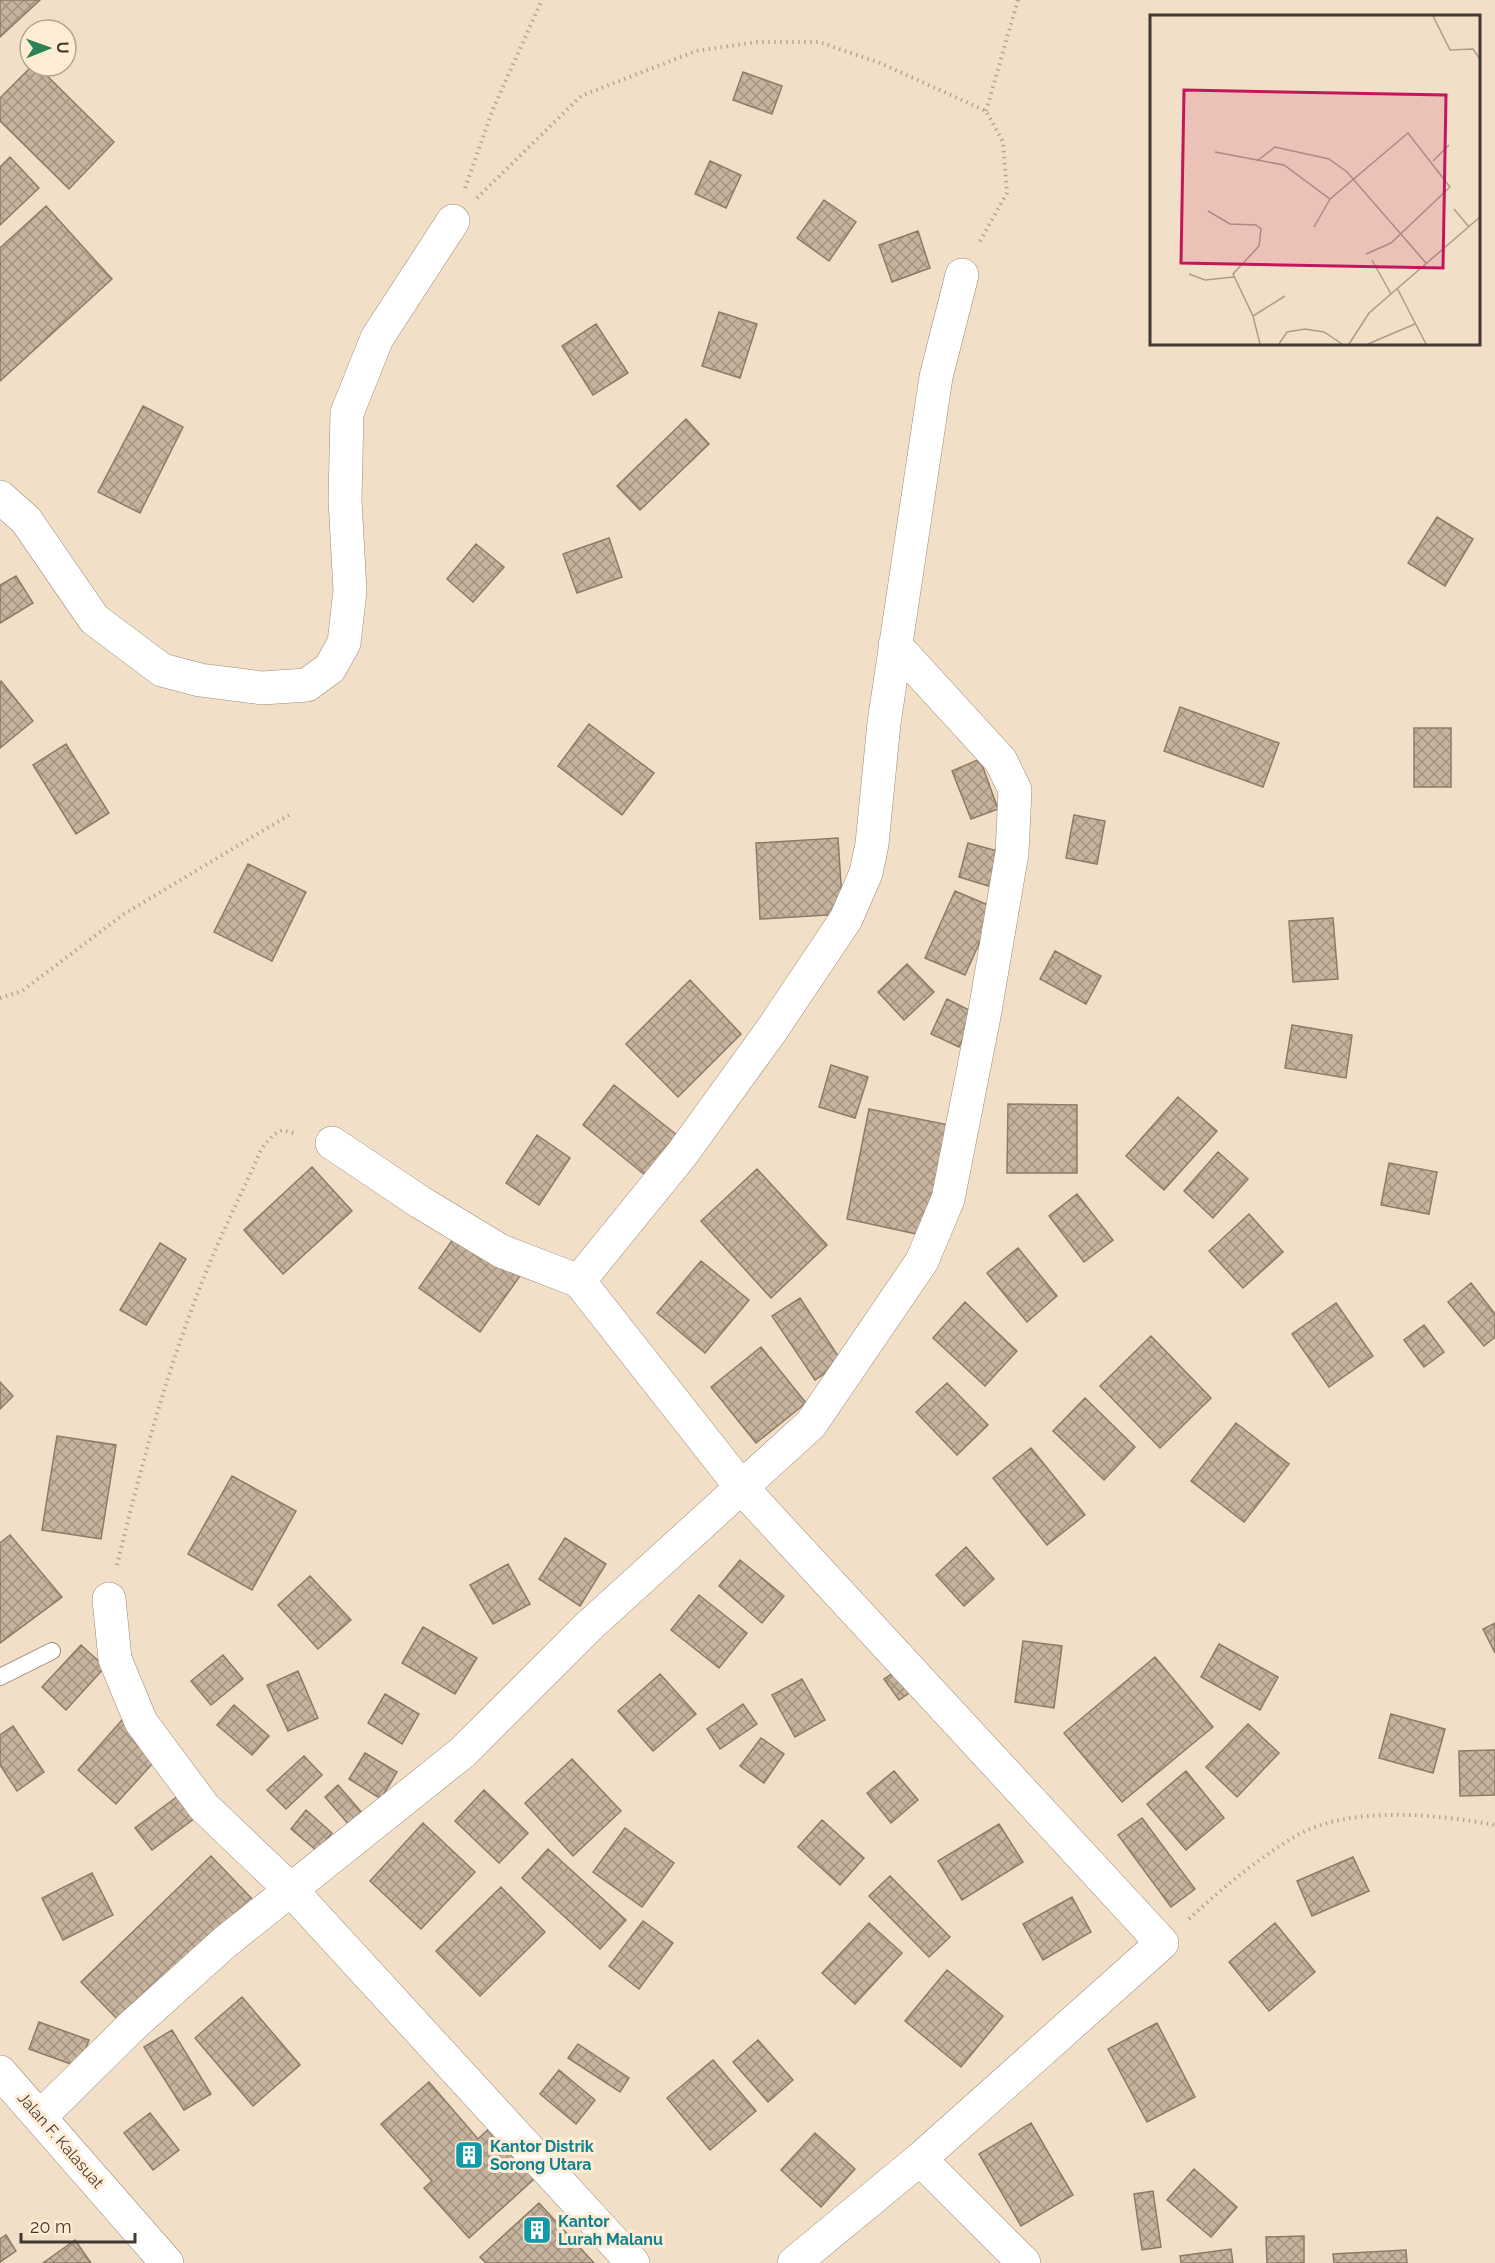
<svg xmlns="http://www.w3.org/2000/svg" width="1495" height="2263" viewBox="0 0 1495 2263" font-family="Raleway,sans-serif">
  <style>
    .building { fill: url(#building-cross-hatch); stroke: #8c7c67; stroke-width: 1.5 }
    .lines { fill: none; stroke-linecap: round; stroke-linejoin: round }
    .service-casing { stroke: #9c8b76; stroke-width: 18 }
    .minor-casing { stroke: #9c8b76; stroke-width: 34 }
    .tertiary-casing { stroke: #9c8b76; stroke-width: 34 }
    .path { stroke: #b5a694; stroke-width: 4; stroke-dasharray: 1.5 4.5; stroke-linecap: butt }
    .service { stroke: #fff; stroke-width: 16 }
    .minor { stroke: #fff; stroke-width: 33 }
    .tertiary { stroke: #fff; stroke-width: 33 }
    .labels { text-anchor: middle; stroke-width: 6; stroke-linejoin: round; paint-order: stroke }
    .street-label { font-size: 16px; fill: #413930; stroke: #ffecd5 }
    .culture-label { font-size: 16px; font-weight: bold; fill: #0d838f; stroke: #ffecd5; text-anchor: start }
    .inset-road { fill: none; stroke: #ab9d8b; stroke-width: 1.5 }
    .view { fill: #c2185b; fill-opacity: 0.15; stroke: #c2185b; stroke-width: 3 }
    .inset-edge { fill: none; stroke: #413930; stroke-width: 3 }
  </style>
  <defs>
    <pattern id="building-cross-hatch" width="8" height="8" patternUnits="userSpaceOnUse" patternTransform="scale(1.5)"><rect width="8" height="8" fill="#c5b39e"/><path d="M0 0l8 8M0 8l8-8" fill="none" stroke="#a29381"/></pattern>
  </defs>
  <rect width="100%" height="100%" fill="#f2dfc8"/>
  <path class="building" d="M0 0H40L0 37Z
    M32 66H37L114 142 69 189 0 121V98Z
    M743 72 782 86 772 114 733 100Z
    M10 157 39 188 0 225V167Z
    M710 161 741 175 726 208 695 194Z
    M824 200 856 222 829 261 797 238Z
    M46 206 112 279 0 381V248Z
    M918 231 930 268 892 282 879 245Z
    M719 312 757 324 740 378 702 366Z
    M596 324 628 373 593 395 562 346Z
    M143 406 183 427 140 513 98 492Z
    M686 419 709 444 640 510 617 486Z
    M1437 517 1473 539 1445 586 1408 563Z
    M609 538 622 577 577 593 563 554Z
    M476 544 504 567 473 602 447 579Z
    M16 576 33 603 0 623V585Z
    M1 681 33 721 0 748V682Z
    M1180 707 1279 743 1263 787 1164 751Z
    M589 724 654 773 622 815 558 766Z
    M1414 728H1451V787H1414Z
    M66 744 109 813 76 834 33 765Z
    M980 759 998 809 971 819 952 771Z
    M1074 815 1105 821 1097 864 1066 858Z
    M838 838 843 914 760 919 756 843Z
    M968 843 1005 853 995 888 959 877Z
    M248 864 306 892 272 961 214 932Z
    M955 891 995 908 965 975 925 958Z
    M1333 918 1338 979 1293 982 1289 921Z
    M1055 951 1101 976 1086 1004 1040 979Z
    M907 964 934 992 904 1020 878 992Z
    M690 980 741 1034 678 1097 626 1044Z
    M947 999 975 1013 959 1047 931 1034Z
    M1292 1025 1352 1035 1346 1078 1285 1068Z
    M831 1065 868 1077 855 1118 819 1107Z
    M614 1085 677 1135 645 1175 583 1125Z
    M1178 1097 1217 1131 1164 1190 1126 1156Z
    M1008 1104 1077 1105V1173H1007Z
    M869 1109 949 1125 926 1236 847 1219Z
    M537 1135 570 1158 539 1205 506 1183Z
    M1218 1152 1248 1179 1213 1218 1184 1191Z
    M1389 1163 1437 1172 1429 1214 1381 1205Z
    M312 1167 352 1211 283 1274 244 1230Z
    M757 1169 827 1245 771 1298 701 1221Z
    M1077 1194 1113 1240 1084 1262 1049 1216Z
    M1249 1214 1283 1252 1243 1288 1209 1251Z
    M458 1232 520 1276 480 1332 419 1288Z
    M160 1243 186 1259 146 1325 120 1310Z
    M1018 1248 1057 1296 1027 1322 987 1273Z
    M701 1261 749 1300 705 1353 657 1313Z
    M1471 1283 1495 1314V1337L1484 1346 1448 1302Z
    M800 1298 842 1362 815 1380 772 1316Z
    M965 1302 1017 1351 985 1386 933 1338Z
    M1336 1303 1373 1356 1329 1387 1292 1334Z
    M1424 1325 1444 1352 1424 1367 1404 1340Z
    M1151 1336 1211 1398 1160 1448 1100 1386Z
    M761 1347 806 1403 756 1443 711 1387Z
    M0 1382 13 1396 0 1409Z
    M947 1383 988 1425 957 1455 916 1412Z
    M1085 1398 1135 1447 1104 1480 1053 1431Z
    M1236 1423 1289 1464 1244 1522 1191 1481Z
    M57 1436 116 1445 101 1539 42 1530Z
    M1031 1448 1085 1515 1047 1545 993 1478Z
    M232 1476 296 1511 252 1590 188 1554Z
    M10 1535 62 1597 0 1643V1543Z
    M565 1538 606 1564 580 1606 539 1579Z
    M966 1547 994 1579 964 1606 936 1575Z
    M740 1560 784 1596 762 1623 719 1586Z
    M508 1564 530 1604 493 1624 470 1585Z
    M310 1576 351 1620 318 1649 278 1605Z
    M699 1595 747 1633 719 1668 671 1630Z
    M1495 1623V1653L1483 1629Z
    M423 1627 477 1658 455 1694 402 1663Z
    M1023 1641 1062 1646 1054 1708 1015 1702Z
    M1219 1644 1278 1677 1260 1710 1201 1677Z
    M81 1645 105 1667 66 1710 42 1687Z
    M223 1655 243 1679 211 1705 191 1681Z
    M1155 1657 1213 1727 1122 1802 1064 1733Z
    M901 1668 915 1689 899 1700 884 1679Z
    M298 1671 318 1718 288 1731 267 1685Z
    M660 1674 696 1714 653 1751 618 1711Z
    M802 1679 825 1720 795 1737 772 1695Z
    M385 1694 419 1714 402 1744 368 1723Z
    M743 1704 757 1724 720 1749 707 1729Z
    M234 1705 269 1736 252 1755 217 1725Z
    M1391 1714 1445 1729 1433 1773 1379 1758Z
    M122 1720 161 1754 116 1804 78 1770Z
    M1248 1724 1279 1753 1237 1797 1206 1767Z
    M13 1726 44 1772 17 1791 0 1765V1735Z
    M761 1738 784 1754 764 1783 740 1766Z
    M1495 1750V1795L1460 1796 1459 1751Z
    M365 1753 397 1772 381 1799 349 1779Z
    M304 1756 322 1775 286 1809 267 1790Z
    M572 1759 621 1811 573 1856 525 1803Z
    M894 1771 918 1800 891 1823 867 1793Z
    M1186 1771 1224 1818 1186 1850 1147 1804Z
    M338 1785 363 1814 350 1826 325 1797Z
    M484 1790 528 1833 499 1863 455 1821Z
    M178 1796 195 1818 152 1850 135 1828Z
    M306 1810 332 1833 317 1851 291 1829Z
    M1142 1818 1195 1889 1171 1907 1118 1835Z
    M822 1820 864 1858 840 1885 798 1847Z
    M423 1823 475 1872 421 1929 370 1881Z
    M999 1824 1023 1862 962 1900 938 1861Z
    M625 1828 674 1863 642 1907 593 1872Z
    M548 1849 626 1920 600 1949 522 1878Z
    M211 1856 255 1902 125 2027 81 1982Z
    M1353 1857 1369 1891 1312 1916 1297 1881Z
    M92 1873 113 1915 63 1940 42 1898Z
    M890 1876 950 1937 929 1957 869 1896Z
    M501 1887 545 1932 480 1996 436 1951Z
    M1072 1897 1091 1932 1043 1960 1023 1924Z
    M643 1921 673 1943 639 1989 609 1966Z
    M869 1923 902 1953 855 2004 822 1973Z
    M1275 1923 1315 1972 1269 2011 1229 1962Z
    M947 1970 1003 2016 961 2067 905 2021Z
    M242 1997 300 2065 253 2106 195 2038Z
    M39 2022 89 2040 79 2067 29 2049Z
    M1157 2023 1195 2097 1147 2122 1108 2049Z
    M172 2030 211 2094 184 2110 144 2047Z
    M758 2040 793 2080 768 2102 733 2062Z
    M578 2044 629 2078 620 2092 568 2058Z
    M713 2060 756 2111 710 2150 667 2098Z
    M559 2070 595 2100 576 2124 540 2094Z
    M429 2082 478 2139 498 2120 543 2171 469 2238 424 2188 432 2181 381 2124Z
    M150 2113 179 2150 153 2170 124 2133Z
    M1031 2123 1073 2195 1021 2226 979 2154Z
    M815 2133 855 2169 821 2207 781 2170Z
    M1194 2169 1237 2207 1211 2237 1167 2200Z
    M1153 2191 1161 2247 1142 2250 1134 2194Z
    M539 2203 594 2263H486L480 2257Z
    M6 2235 16 2251 0 2262V2239Z
    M1304 2236V2263H1267L1266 2237Z
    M75 2240 91 2263H43Z
    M1231 2249 1233 2263H1181L1180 2256Z
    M1406 2250 1407 2263H1334L1333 2254Z"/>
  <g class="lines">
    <g class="service-casing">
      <path id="service" d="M0 1677 52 1651"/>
    </g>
    <g class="minor-casing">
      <path id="minor" d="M0 497 26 520 94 619 162 670 200 680 262 688 307 685 330 668 344 643 350 591 345 500 347 413 377 338 453 221
        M332 1143 420 1202 501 1251 579 1281
        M109 1599 115 1659 141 1722 204 1807 290 1889 633 2263
        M41 2116 131 2027 224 1943 463 1752 589 1626 811 1424 922 1261 948 1199 985 1011 1012 853 1015 790 1001 761 895 645
        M920 2159 1024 2263
        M794 2263 920 2159 1162 1943 742 1488 579 1281 682 1154 771 1031 846 919 866 873 872 844 884 723 936 377 962 275"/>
    </g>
    <g class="tertiary-casing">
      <path id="tertiary" d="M0 2072 167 2263"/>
    </g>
    <path class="path" d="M986 111 1018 0
      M465 188 493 109 542 0
      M477 198 581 96 696 51 757 42H819L880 63 986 111 1003 142 1007 193 978 245
      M0 998 22 991 124 914 289 815
      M117 1565C142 1462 170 1358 211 1260 227 1222 245 1186 262 1148L273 1135 282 1130 297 1134
      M1189 1919C1221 1889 1256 1860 1294 1837 1347 1805 1436 1814 1495 1825"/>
    <use href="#service" class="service"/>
    <use href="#minor" class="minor"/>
    <use href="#tertiary" class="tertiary"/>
  </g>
  <defs>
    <g id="building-square" transform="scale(1.5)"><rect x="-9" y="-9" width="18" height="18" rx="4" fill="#0f9aa8" stroke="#ffecd5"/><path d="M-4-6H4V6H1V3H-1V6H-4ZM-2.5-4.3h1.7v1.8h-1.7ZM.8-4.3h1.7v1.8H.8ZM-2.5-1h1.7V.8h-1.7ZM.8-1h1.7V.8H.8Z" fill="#fff"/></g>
  </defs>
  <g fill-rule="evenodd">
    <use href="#building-square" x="469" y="2155"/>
    <use href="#building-square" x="537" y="2230"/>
  </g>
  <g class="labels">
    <g class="street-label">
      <text transform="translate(61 2140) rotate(49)" y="6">Jalan F. Kalasuat</text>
    </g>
    <g class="culture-label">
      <text x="490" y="2152">Kantor Distrik<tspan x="490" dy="18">Sorong Utara</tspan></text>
      <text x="558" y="2227">Kantor<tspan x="558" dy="18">Lurah Malanu</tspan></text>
    </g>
  </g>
  <g transform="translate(1150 15)">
    <rect width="330" height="330" fill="#f2dfc8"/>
    <path class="inset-road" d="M283 1 300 35 323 34 330 44M65 137 134 150 180 184 258 118 300 172 241 228 216 239M107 146 125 132 179 144 197 157 276 248M283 146 299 130M304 194 319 212M58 196 80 209 106 210 111 214 109 231 83 259 103 301 110 329M164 212 180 184M222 245 241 279M39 259 55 265 84 262M247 273 276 329M103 301 135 281M129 329 137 317 155 314 174 317 192 329M199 329 219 298 330 202M218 329 265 309"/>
    <path class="view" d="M34 75 296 80 293 253 31 248Z"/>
    <rect width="330" height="330" class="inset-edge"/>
  </g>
  <g transform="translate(48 48) rotate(89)"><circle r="28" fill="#ffecd5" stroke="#b3a493" stroke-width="1.5"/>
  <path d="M0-4.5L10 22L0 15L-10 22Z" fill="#2b8256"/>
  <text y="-9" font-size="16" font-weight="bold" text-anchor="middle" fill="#413930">U</text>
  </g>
  <path d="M21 2233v9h114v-9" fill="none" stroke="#413930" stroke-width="3"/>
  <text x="30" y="2233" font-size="18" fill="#413930" stroke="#ffecd5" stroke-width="4.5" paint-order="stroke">20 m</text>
</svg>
